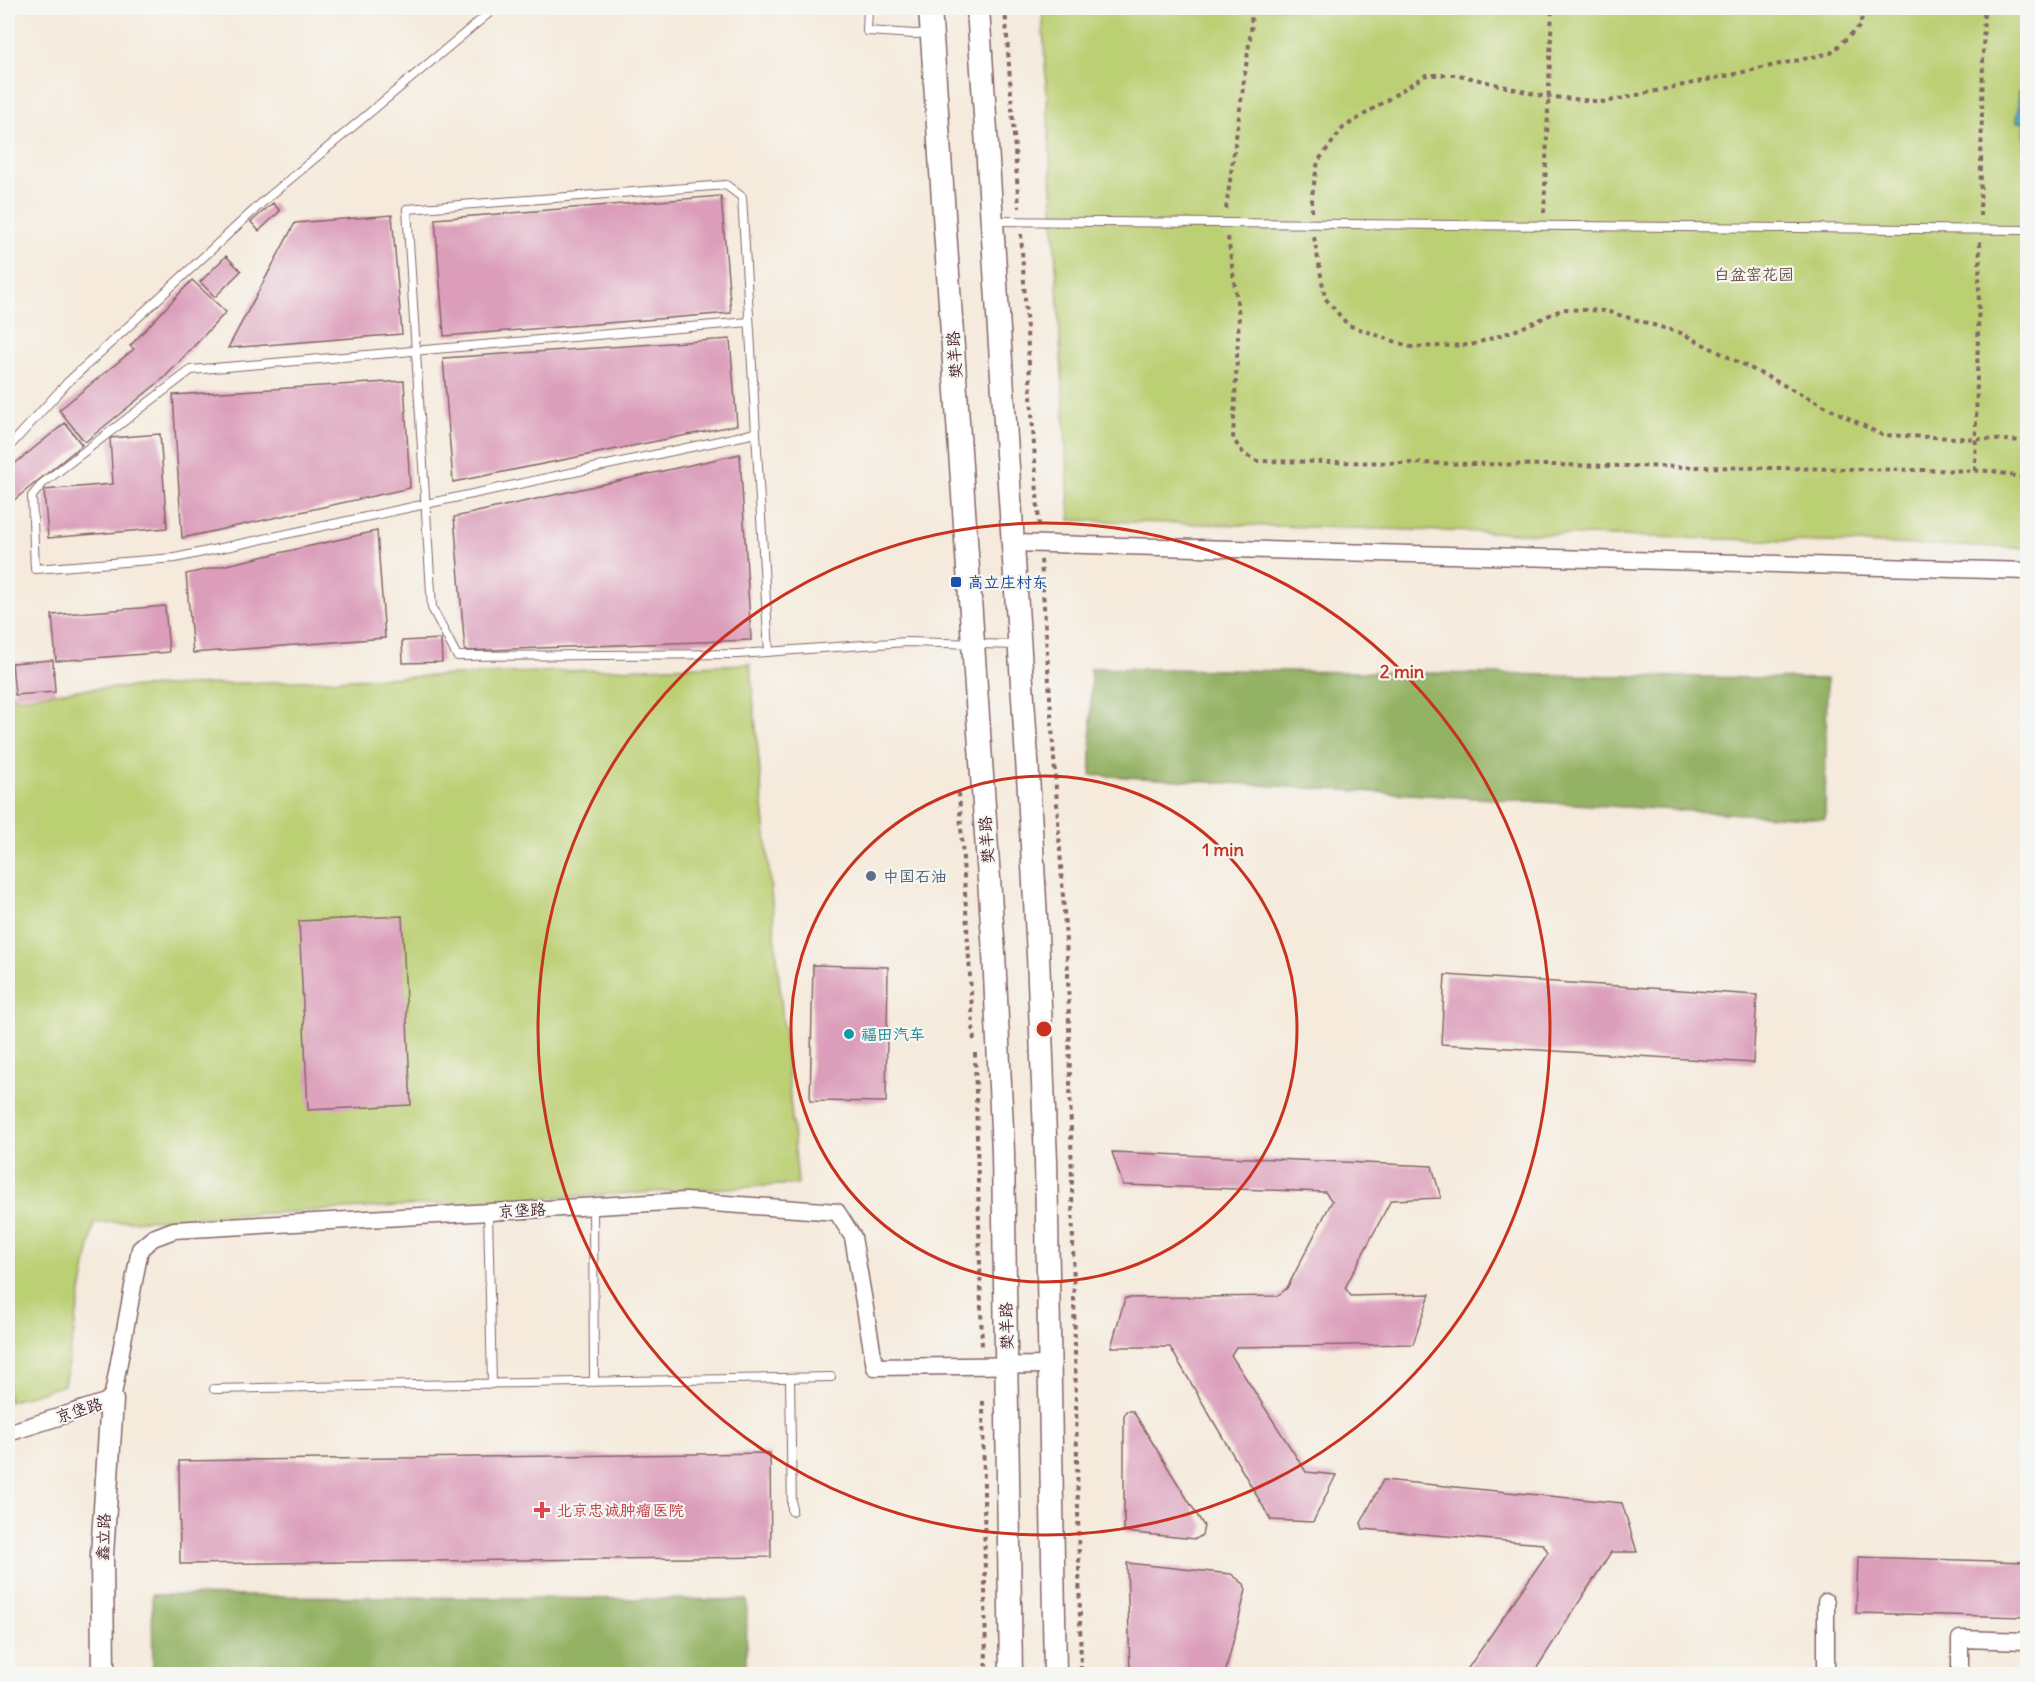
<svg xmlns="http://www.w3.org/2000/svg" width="2035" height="1682" viewBox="0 0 2035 1682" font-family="Delius,'LXGW WenKai TC',sans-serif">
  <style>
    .green { fill: #bbcf73; stroke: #82774f; stroke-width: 1.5 }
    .forest { fill: #94b265; stroke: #6f6848; stroke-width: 1.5 }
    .water { fill: #4caecb; stroke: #4b667b; stroke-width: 1.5 }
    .building { fill: #db9dba }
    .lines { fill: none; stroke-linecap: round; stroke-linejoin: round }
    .lane-casing { stroke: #866669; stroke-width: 10 }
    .street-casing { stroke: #866669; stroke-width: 19 }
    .secondary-casing { stroke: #866669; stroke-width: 25 }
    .path { stroke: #866669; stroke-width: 4; stroke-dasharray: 4.5 4.5; stroke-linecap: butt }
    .lane { stroke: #fff; stroke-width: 8 }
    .street { stroke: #fff; stroke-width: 16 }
    .secondary { stroke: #fff; stroke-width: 22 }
    .ring { fill: none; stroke: #c8321e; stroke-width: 3 }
    .transit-dot { fill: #1a4fb4; stroke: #f6f6f2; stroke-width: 2 }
    .service-dot { fill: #5c6f8a; stroke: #f6f6f2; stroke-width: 2 }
    .culture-dot { fill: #0f9aa8; stroke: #f6f6f2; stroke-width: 2 }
    .health-dot { fill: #e0444e; stroke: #f6f6f2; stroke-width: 2 }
    .labels { text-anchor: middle; stroke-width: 4.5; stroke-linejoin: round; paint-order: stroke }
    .park-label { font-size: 16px; fill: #664b3d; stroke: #f6f6f2 }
    .street-label { font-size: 16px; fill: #4a1f2b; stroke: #f6f6f2 }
    .transit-label { font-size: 16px; fill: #164399; stroke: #f6f6f2; text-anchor: start }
    .service-label { font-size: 16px; fill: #4e5e75; stroke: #f6f6f2; text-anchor: start }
    .culture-label { font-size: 16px; fill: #0d838f; stroke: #f6f6f2; text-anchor: start }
    .health-label { font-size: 16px; fill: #be3a42; stroke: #f6f6f2; text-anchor: start }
    .centre { fill: #c8321e; stroke: #f6f6f2; stroke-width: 3 }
    .ring-label { font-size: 18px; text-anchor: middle; font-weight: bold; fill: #c8321e; stroke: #f6f6f2; stroke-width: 4.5; stroke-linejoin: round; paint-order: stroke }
  </style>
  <rect width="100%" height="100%" fill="#f6f6f2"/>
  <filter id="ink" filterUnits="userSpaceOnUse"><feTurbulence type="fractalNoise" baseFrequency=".0167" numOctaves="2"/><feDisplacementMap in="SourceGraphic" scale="12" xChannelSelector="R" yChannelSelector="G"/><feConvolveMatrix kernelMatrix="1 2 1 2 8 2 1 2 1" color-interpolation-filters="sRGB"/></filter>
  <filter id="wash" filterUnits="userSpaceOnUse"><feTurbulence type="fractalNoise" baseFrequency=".008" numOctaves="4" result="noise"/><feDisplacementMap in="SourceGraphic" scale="24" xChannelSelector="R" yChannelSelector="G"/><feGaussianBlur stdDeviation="1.35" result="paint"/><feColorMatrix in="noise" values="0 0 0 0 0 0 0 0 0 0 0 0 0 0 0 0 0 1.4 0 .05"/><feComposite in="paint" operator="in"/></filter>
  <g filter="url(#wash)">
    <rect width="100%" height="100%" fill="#f5eadb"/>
    <path class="green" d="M1042 8H2027V548L1070 520Z
      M750 664 798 1184 94 1223 64 1385 8 1402V688L16 698 86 689Z"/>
    <path class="forest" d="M1091 668 1827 679 1825 819 1091 775Z
      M152 1595 747 1600 746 1674H153Z"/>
    <path class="water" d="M2019 91H2027V183H2025V122H2017Z"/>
    <g id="blocks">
      <path class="building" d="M721 196 731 313 444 336 435 219Z
        M273 203 280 211 259 231 251 222Z
        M392 215 402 334 228 348 295 223Z
        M226 256 241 271 215 297 200 282Z
        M192 280 226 312 164 378 85 442 59 410 134 349 130 346Z
        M730 339 737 425 453 482 443 358Z
        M404 381 410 488 182 538 173 395Z
        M65 423 82 445 8 505V469Z
        M160 434 167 528 48 538 44 490 113 484 110 438Z
        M740 454 751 640 465 651 454 517Z
        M377 531 385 638 193 653 186 574Z
        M165 606 169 652 56 661 52 615Z
        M441 639 442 662 403 663 402 641Z
        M53 660 55 692 15 695 12 663Z
        M402 916 411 1105 308 1110 299 921Z
        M813 965 888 967 886 1102 810 1101Z
        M1445 975 1757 995 1753 1063 1441 1044Z
        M1112 1152 1432 1166 1441 1198 1391 1200 1345 1288 1351 1296 1430 1294 1413 1344 1236 1347 1231 1355 1306 1472 1336 1475 1313 1522 1271 1520 1170 1347H1111L1125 1298 1277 1296 1287 1288 1332 1201 1325 1192 1123 1185Z
        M1126 1411H1133L1204 1526 1202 1535 1196 1539 1124 1532V1416Z
        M770 1453 771 1557 180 1564 179 1461Z
        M1383 1480 1622 1503 1637 1552H1611L1533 1674H1464L1548 1552 1543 1544 1363 1529 1361 1523Z
        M1858 1557 2028 1562V1617L1856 1613Z
        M1127 1563 1231 1574 1244 1584 1246 1590 1225 1674H1130Z
        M1641 1668 1640 1674H1582V1673Z"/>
    </g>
  </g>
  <g filter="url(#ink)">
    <use href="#blocks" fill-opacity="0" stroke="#866669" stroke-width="1.5"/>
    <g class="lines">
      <g class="lane-casing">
        <path id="lane" d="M868 8 867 31 915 34 931 33
          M993 221 2028 230
          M749 322 191 370 43 483 32 496 35 569 175 558 756 433
          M8 448 67 383 265 200 495 8
          M769 652 742 197 726 185 407 209 432 608 457 656 738 654 906 642 1018 645
          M593 1206 594 1382
          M488 1212 492 1384
          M790 1378 792 1511
          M214 1389 831 1377"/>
      </g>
      <g class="street-casing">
        <path id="street" d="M1013 543 2028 571
          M8 1433 112 1400 140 1249 153 1238 174 1230 685 1201 837 1212 853 1237 875 1367 1049 1365
          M1826 1674V1602
          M1960 1674V1639L2028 1641"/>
      </g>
      <g class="secondary-casing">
        <path id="secondary" d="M930 8 994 953 1003 1152 1011 1674
          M978 8 1028 775 1038 955 1046 1161 1055 1674
          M103 1674 102 1555 112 1400"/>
      </g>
      <path class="path" d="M1005 8 1019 208
        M1226 209 1252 23 1249 8
        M1312 212V195L1318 161 1343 128 1426 75H1459L1542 96 1605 102 1831 53 1860 26 1864 8
        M1544 213 1552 8
        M1980 216 1984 8
        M1021 234 1039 526
        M1228 237 1239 316 1233 439 1244 454 1257 461 1993 471 2028 479
        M1314 237 1325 298 1348 325 1411 347 1471 345 1519 329 1563 309 1606 311 1681 333 1882 435 2028 441
        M1975 471 1980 241
        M1041 560 1068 972 1081 1674
        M959 793 974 1043
        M975 1053 982 1349
        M983 1401 986 1674"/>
      <use href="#lane" class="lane"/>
      <use href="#street" class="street"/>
      <use href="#secondary" class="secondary"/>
    </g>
  </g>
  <g class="ring">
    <circle cx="1044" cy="1029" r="253"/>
    <circle cx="1044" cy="1029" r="506"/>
  </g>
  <rect class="transit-dot" x="950" y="576" width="12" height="12" rx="3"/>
  <circle class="service-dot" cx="871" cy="876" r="6"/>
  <circle class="culture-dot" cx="849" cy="1034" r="6"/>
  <path class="health-dot" d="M539 1501h6v6h6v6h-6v6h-6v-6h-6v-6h6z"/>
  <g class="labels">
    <g class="park-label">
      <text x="1754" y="280">白盆窑花园</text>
    </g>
    <g class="street-label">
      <text transform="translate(954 355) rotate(-94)" y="6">樊羊路</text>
      <text transform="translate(986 840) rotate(-94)" y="6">樊羊路</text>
      <text transform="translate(522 1210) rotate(-3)" y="6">京垡路</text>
      <text transform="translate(1006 1326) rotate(-91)" y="6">樊羊路</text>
      <text transform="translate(79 1410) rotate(-18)" y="6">京垡路</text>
      <text transform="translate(103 1537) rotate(-88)" y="6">鑫立路</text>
    </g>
    <g class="transit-label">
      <text x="968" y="588">高立庄村东</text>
    </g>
    <g class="service-label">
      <text x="883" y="882">中国石油</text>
    </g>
    <g class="culture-label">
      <text x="861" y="1040">福田汽车</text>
    </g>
    <g class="health-label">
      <text x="556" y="1516">北京忠诚肿瘤医院</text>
    </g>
  </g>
  <circle cx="1044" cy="1029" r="9" class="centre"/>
  <g class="ring-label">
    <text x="1402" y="678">2 min</text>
    <text x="1223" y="856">1 min</text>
  </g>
  <rect width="2035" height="1682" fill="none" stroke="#f6f6f2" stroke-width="30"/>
</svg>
